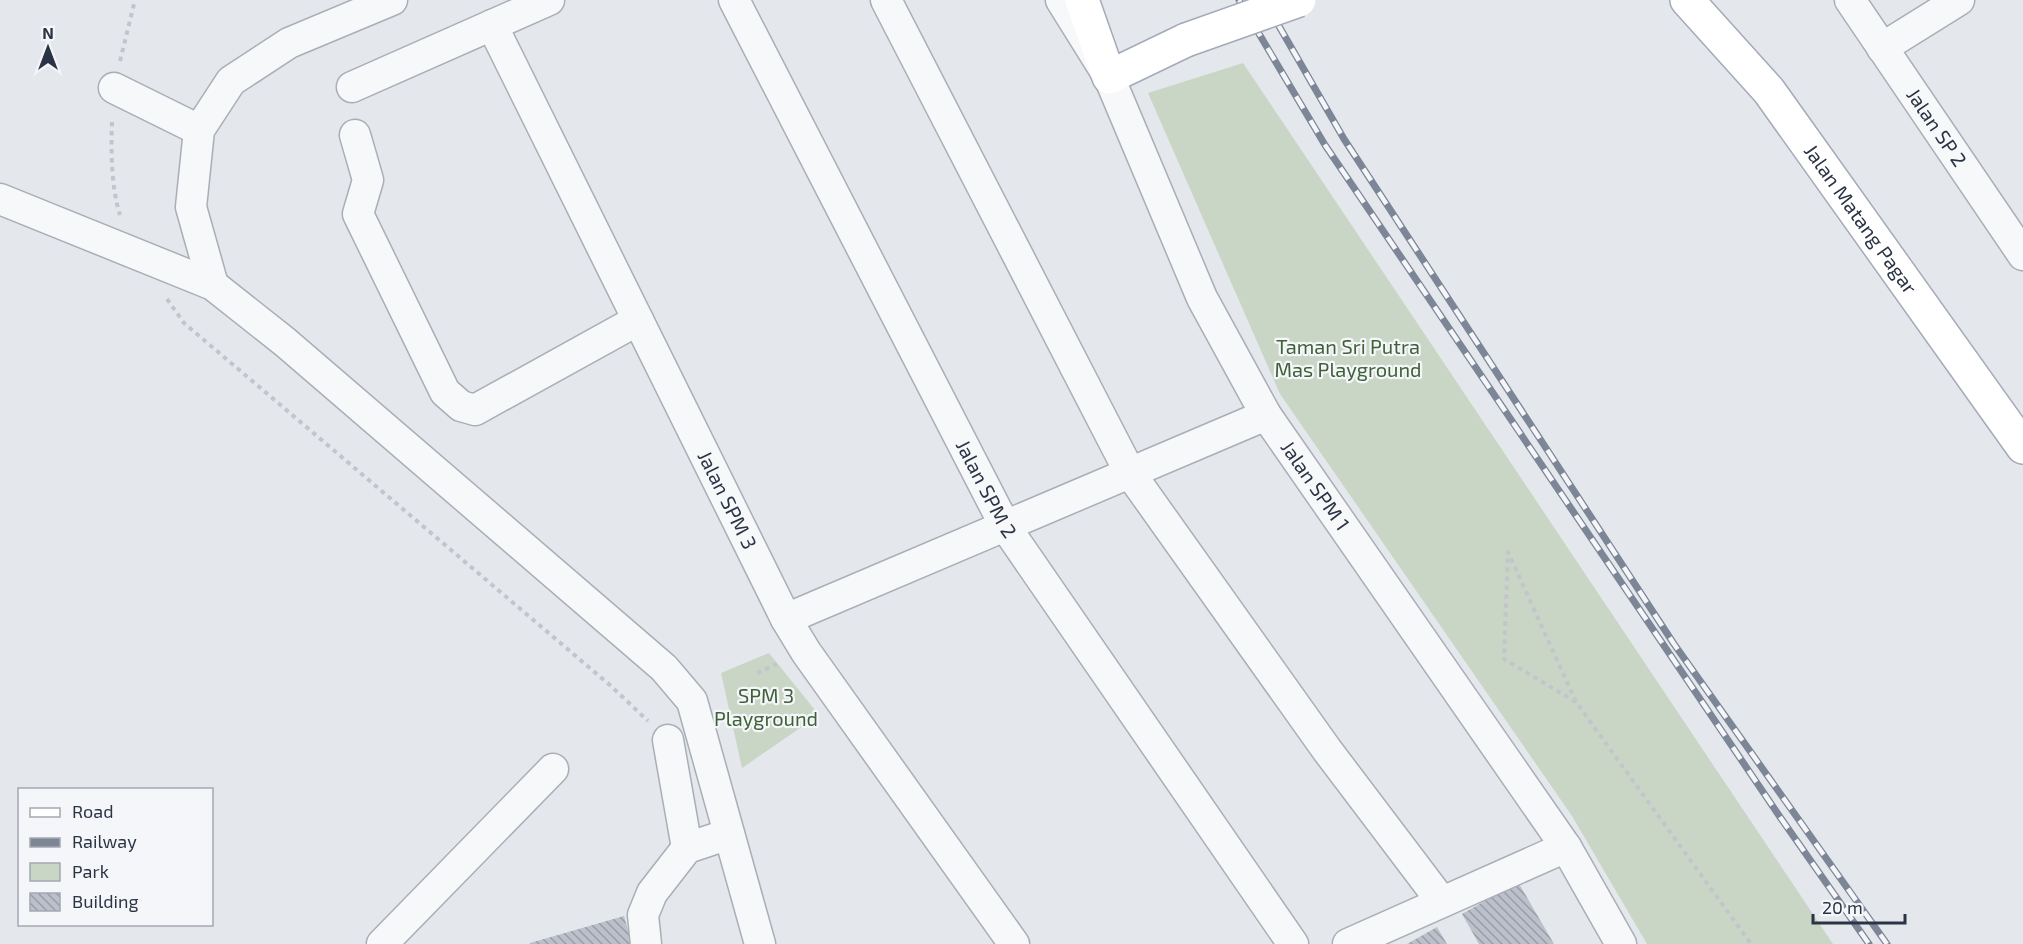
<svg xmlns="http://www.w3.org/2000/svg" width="2023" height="944" viewBox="0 0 2023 944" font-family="'Exo 2',sans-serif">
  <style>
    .green { fill: #c9d6c5 }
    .building { fill: url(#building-back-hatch) }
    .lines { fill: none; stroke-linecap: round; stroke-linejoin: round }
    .minor-casing { stroke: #a9aeb7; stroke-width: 33 }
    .major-casing { stroke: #a3abb8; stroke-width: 36 }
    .path { stroke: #c2c5cb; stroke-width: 4; stroke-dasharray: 4.5 4.5; stroke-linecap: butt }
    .minor { stroke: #f7f8fa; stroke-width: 30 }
    .major { stroke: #fff; stroke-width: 33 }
    .rail-casing { stroke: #7d8696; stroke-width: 7 }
    .rail { stroke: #f4f6f9; stroke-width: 4.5; stroke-dasharray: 14; stroke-linecap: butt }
    .major-bridge-casing { stroke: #a3abb8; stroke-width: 36; stroke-linecap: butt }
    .major-bridge { stroke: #fff; stroke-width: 33 }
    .labels { text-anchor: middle; stroke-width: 4.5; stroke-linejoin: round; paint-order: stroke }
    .street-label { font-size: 20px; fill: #2b3445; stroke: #f4f6f9 }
    .park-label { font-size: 20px; fill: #3f6138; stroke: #f4f6f9 }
  </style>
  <defs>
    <pattern id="building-back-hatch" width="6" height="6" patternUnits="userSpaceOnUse" patternTransform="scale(1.5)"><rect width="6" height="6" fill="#bbc0ca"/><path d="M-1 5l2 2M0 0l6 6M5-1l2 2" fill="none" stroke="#989da6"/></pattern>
  </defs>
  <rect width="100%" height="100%" fill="#e4e7ec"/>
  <path class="green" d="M1243 63 1833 944H1647L1572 816 1280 394 1148 93Z
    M769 653 819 715 742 768 721 673Z"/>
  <path class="building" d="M1518 882 1554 944H1479L1462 914Z
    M624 916 632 944H530V943Z
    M1437 927 1447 944H1407Z"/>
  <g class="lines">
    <g class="minor-casing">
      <g id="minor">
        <path id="s1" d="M734 0 1005 526 1293 944"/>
        <path d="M886 0 1130 473 1327 750 1442 902"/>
        <path id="s2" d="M1061 0 1109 77 1202 298 1266 415 1566 847 1621 944"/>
        <path id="s3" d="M1850 0 2023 255"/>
        <path id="s4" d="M492 25 786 619 806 652 1014 944"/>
        <path d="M1882 48 1959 0"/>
        <path d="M352 87 549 0"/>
        <path d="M114 88 199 130"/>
        <path d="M355 135 368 180 358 214 445 392 461 406 475 410 638 320"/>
        <path d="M0 199 213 285 285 342 664 668 692 701 760 944"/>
        <path d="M213 285 191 207 199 130 231 81 289 43 392 0"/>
        <path d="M786 619 1266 415"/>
        <path d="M668 740 687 848"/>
        <path d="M382 944 553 769"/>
        <path d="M646 944 643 915 652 893 687 848 729 834"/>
        <path d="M1348 944 1566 847"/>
      </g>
    </g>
    <g class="major-casing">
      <g id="major">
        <path d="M1082 0 1109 77 1186 40"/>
        <path id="s5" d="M1687 0 1769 91 2023 447"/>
      </g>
    </g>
    <path class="path" d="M120 61 135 0
      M112 122C111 152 111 186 120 215
      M167 299 184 323 611 686 648 721
      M757 673 777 664
      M1576 702 1504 659 1508 552 1576 702 1751 944"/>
    <use href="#minor" class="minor"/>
    <use href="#major" class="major"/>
    <g class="rail-casing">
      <path id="rail" d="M1239 0 1325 145 1780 817 1869 944
        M1264 0 1344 139 1674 644 1887 944"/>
    </g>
    <use href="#rail" class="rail"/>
    <g class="major-bridge-casing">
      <path id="major-bridge" d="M1186 40 1299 0"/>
    </g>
    <use href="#major-bridge" class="major-bridge"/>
  </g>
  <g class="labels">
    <g class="street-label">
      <text dy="7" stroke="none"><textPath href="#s3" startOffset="154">Jalan SP 2</textPath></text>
      <text dy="7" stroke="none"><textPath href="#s5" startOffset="280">Jalan Matang Pagar</textPath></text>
      <text dy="7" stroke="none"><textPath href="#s2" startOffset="550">Jalan SPM 1</textPath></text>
      <text dy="7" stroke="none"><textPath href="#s1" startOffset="550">Jalan SPM 2</textPath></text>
      <text dy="7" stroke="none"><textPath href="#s4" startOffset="530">Jalan SPM 3</textPath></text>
    </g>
    <g class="park-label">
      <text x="1348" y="354">Taman Sri Putra<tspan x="1348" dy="23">Mas Playground</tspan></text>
      <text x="766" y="703">SPM 3<tspan x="766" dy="23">Playground</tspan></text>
    </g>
  </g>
  <rect x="18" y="788" width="195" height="138" fill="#f4f6f9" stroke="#a4a8b1" stroke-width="1.5"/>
  <rect x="30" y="808" width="30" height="9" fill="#ffffff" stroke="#a4a8b1" stroke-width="1.5"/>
  <text x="72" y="818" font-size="18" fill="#2b3445">Road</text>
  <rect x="30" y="838" width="30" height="9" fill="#7d8696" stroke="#a4a8b1" stroke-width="1.5"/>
  <text x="72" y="848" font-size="18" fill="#2b3445">Railway</text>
  <rect x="30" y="863" width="30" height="18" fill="#c9d6c5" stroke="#a4a8b1" stroke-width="1.5"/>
  <text x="72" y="878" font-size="18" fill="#2b3445">Park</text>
  <rect x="30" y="893" width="30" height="18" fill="url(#building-back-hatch)" stroke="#a4a8b1" stroke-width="1.5"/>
  <text x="72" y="908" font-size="18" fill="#2b3445">Building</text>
  <g transform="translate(48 48)" stroke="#f4f6f9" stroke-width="4.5" paint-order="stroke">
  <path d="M0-4.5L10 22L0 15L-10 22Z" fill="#2b3445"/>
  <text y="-9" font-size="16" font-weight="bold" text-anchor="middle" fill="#2b3445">N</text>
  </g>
  <path d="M1813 914v9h92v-9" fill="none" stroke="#2b3445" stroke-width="3"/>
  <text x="1822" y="914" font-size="18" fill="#2b3445" stroke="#f4f6f9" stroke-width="4.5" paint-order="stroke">20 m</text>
</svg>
